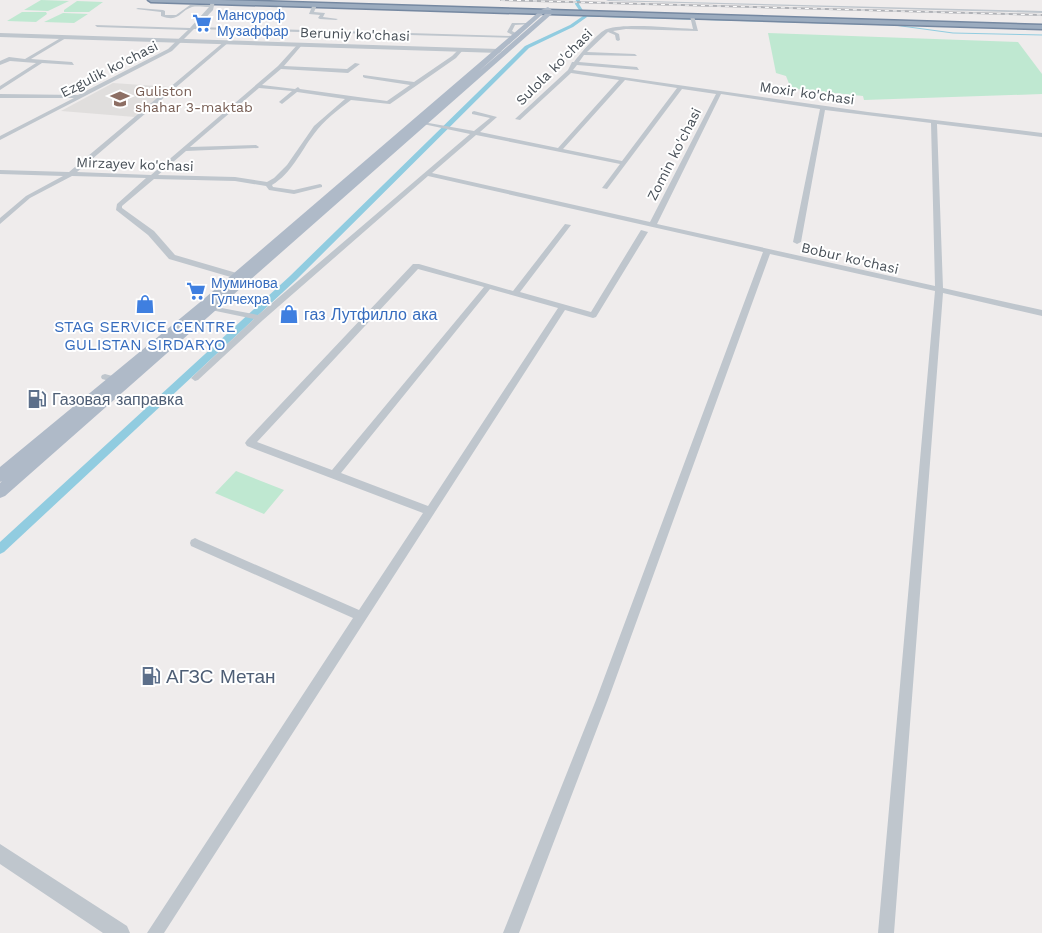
<svg xmlns="http://www.w3.org/2000/svg" width="1042" height="933" viewBox="0 0 1042 933" font-family="'Work Sans',sans-serif">
  <style>
    .education { fill: #e0dedd }
    .green { fill: #bfe8d1 }
    .lines { fill: none; stroke-linecap: round; stroke-linejoin: round }
    .stream { stroke: #91cce0; stroke-width: 1 }
    .canal { fill: #91cce0; fill-rule: evenodd }
    .trunk-casing { stroke: #7588a1; stroke-width: 3 }
    .minor { fill: #bfc6cd; fill-rule: evenodd }
    .tertiary { fill: #bfc6cd; fill-rule: evenodd }
    .primary { fill: #afbac8; fill-rule: evenodd }
    .trunk { fill: #9cacbf; fill-rule: evenodd }
    .rail-casing { stroke: #afb1b6; stroke-width: 2 }
    .rail { stroke: #fff; stroke-width: 1; stroke-dasharray: 4; stroke-linecap: butt }
    .labels { text-anchor: middle; stroke-width: 4; stroke-linejoin: round; paint-order: stroke }
    .far-shop-label { font-size: 14px; fill: #366cbe; stroke: #fff; text-anchor: start }
    .far-street-label { font-size: 14px; fill: #474f57; stroke: #fff }
    .far-education-label { font-size: 14px; fill: #785e54; stroke: #fff; text-anchor: start }
    .shop-label { font-size: 16px; fill: #366cbe; stroke: #fff; text-anchor: start }
    .service-label { font-size: 16px; fill: #4e5e75; stroke: #fff; text-anchor: start }
    .near-service-label { font-size: 19px; fill: #4e5e75; stroke: #fff; text-anchor: start }
  </style>
  <rect width="100%" height="100%" fill="#efecec"/>
  <path class="education" d="M113 83 171 87 135 117 61 111Z"/>
  <path class="green" d="M41 0 69 1 48 11 24 10Z
    M77 1 103 2 89 12H64V10Z
    M22 12H46L47 14 36 22 7 21Z
    M63 13 88 14 74 23 44 22Z
    M768 33 1018 42 1042 74V94L864 100 863 96 797 89 790 86 786 76 776 73Z
    M236 471 284 490 264 514 215 493Z"/>
  <g class="lines">
    <path class="stream" d="M585 16 894 25 953 33 1042 35"/>
    <path class="canal" d="M576 0H580L579 4 587 17 573 27 529 48 296 280 4 552 0 554V542L290 276 525 46 570 25 583 16 575 4Z"/>
    <g class="trunk-casing">
      <path id="trunk" d="M148 0H220L1042 25V29L151 2Z"/>
    </g>
    <path class="minor" d="M211 0 215 1 213 10 197 27 514 36 507 32 512 23H530L532 24 515 25 512 31 519 35 515 38 194 29 172 51 0 140V136L74 98H0V94L78 95 168 49 188 30 97 27 95 25 190 28 209 7C204 7 197 6 192 7 179 11 180 23 161 16V12L136 9 138 8 163 10 165 11V15H176L190 5H210Z
      M606 0 1042 11V13L608 1Z
      M313 4 317 5 314 12 325 13 323 17 338 19 336 20 320 19 318 18 320 15 309 14Z
      M692 15 694 16 698 31 626 29 613 31 619 34 620 40 618 41 616 40 615 35 608 32 587 52 635 54 637 56 584 55 579 62 637 67 639 70 577 65 573 70 868 112 1042 133V137L937 124 943 288 1042 310V316L943 293 894 933H878L935 291 770 254 608 700 519 933H503L596 700 763 252 428 176 263 320 198 380 195 381 191 378 254 319 211 310V306L258 315 470 134 423 124V122L474 131 490 118 472 114V112L474 111 497 117 480 132 558 148 619 80 571 73 520 120 515 119 568 70 572 62H574C580 54 599 31 607 29 626 23 672 28 693 29L690 16ZM625 80 677 88 622 161 563 149ZM682 89 716 94 650 222 432 173 476 135 620 164 602 188 607 189ZM721 94 820 109 793 242 797 244 801 242 825 110 931 123 935 286 657 224Z
      M64 36 66 38 31 59 72 62 74 65 42 63 0 90V86L36 63 10 61 0 65V61L9 57 25 59Z
      M225 41 229 42 77 172 151 175 278 66 298 44 302 45 284 66 347 69 355 63 360 64 348 73 281 69 262 85 295 89 298 87 300 89 387 101 410 85 365 78 363 77V75L414 82 452 56 459 49 463 50 456 58 390 104 351 100C338 110 324 120 314 134 300 152 292 173 272 185L273 187 294 190 320 184 322 185V187L294 194 269 190 266 186 235 181 154 179 122 206V208L154 231 175 255 240 274V278H234L169 259 148 235 116 210 117 204 146 178 72 176 30 198 0 224V218L26 196 63 176 0 174V170L69 172ZM259 88 292 91 280 101 279 102 282 104 297 92 345 99 314 126 287 165 274 178 267 182 235 177 158 175 186 151 258 148 259 147 256 145 190 147Z
      M565 224 571 225 520 292 591 312 641 230 648 232 596 317 593 318 565 310 164 933H147L353 618 191 546 190 543 191 540 195 538 199 540 359 610 423 513 247 446 245 443 247 440 413 264H419L513 291ZM418 269 484 287 332 470 257 442ZM490 289 558 308 428 506 341 473Z
      M105 374 116 377 117 379 113 382 102 379 101 377 102 375Z"/>
    <path class="tertiary" d="M0 33 499 49 502 51 499 53 0 37Z
      M0 844 127 926 130 933H103L0 864Z"/>
    <path class="primary" d="M548 7 553 11V13L5 496 0 498V483L2 481 0 482V467L199 303 541 10ZM545 12H547L478 72Z"/>
    <use href="#trunk" class="trunk"/>
    <g class="rail-casing">
      <path id="rail" d="M501 0 1042 15"/>
    </g>
    <use href="#rail" class="rail"/>
  </g>
  <defs>
    <g id="supermarket-bare" transform="scale(1.5)"><path d="M-6-5.5h2.5l.6 2H6L4.5 2H-2.5L-4.4-4H-6ZM-1.5 3.2a1.3 1.3 0 1 0 .1 0ZM3 3.2a1.3 1.3 0 1 0 .1 0Z" fill="#3f7fe0" stroke="#fff" stroke-width="2.5" paint-order="stroke"/></g>
    <g id="school-bare" transform="scale(1.5)"><path d="M0-5L7-2L0 1L-7-2ZM-4 1L0 2.5L4 1V4Q0 6-4 4Z" fill="#8d6e63" stroke="#fff" stroke-width="2.5" paint-order="stroke"/></g>
    <g id="shop-bare" transform="scale(1.5)"><path d="M-5-2.5h2.3a2.7 3.5 0 0 1 5.4 0H5L5.5 6h-11ZM-1.5-2.5h3a1.5 2.3 0 0 0-3 0Z" fill="#3f7fe0" stroke="#fff" stroke-width="2.5" paint-order="stroke"/></g>
    <g id="fuel-bare" transform="scale(1.5)"><path d="M-5.5-6h7V0h2V4h1.3V-2.5L3-4.5l.8-.8L6-3V5H2.5V1h-1V6h-7ZM-4.2-4.7v3.2H.2V-4.7Z" fill="#5c6f8a" stroke="#fff" stroke-width="2.5" paint-order="stroke"/></g>
  </defs>
  <g fill-rule="evenodd">
    <use href="#supermarket-bare" x="202" y="23"/>
    <use href="#school-bare" x="120" y="99"/>
    <use href="#supermarket-bare" x="196" y="291"/>
    <use href="#shop-bare" x="145" y="304"/>
    <use href="#shop-bare" x="289" y="314"/>
    <use href="#fuel-bare" x="37" y="399"/>
    <use href="#fuel-bare" x="151" y="676"/>
  </g>
  <g class="labels">
    <g class="far-shop-label">
      <text x="217" y="20">Мансуроф<tspan x="217" dy="16">Музаффар</tspan></text>
      <text x="211" y="288">Муминова<tspan x="211" dy="16">Гулчехра</tspan></text>
    </g>
    <g class="far-street-label">
      <text transform="translate(355 34) rotate(2)" y="5">Beruniy ko'chasi</text>
      <text transform="translate(554 67) rotate(-45)" y="5">Sulola ko'chasi</text>
      <text transform="translate(109 69) rotate(-27)" y="5">Ezgulik ko'chasi</text>
      <text transform="translate(807 93) rotate(8)" y="5">Moxir ko'chasi</text>
      <text transform="translate(674 154) rotate(-63)" y="5">Zomin ko'chasi</text>
      <text transform="translate(135 164) rotate(2)" y="5">Mirzayev ko'chasi</text>
      <text transform="translate(850 258) rotate(13)" y="5">Bobur ko'chasi</text>
    </g>
    <g class="far-education-label">
      <text x="135" y="96">Guliston<tspan x="135" dy="16">shahar 3-maktab</tspan></text>
    </g>
    <g class="shop-label">
      <text x="304" y="320">газ Лутфилло ака</text>
      <text x="145" y="332" text-anchor="middle">STAG SERVICE CENTRE<tspan x="145" dy="18">GULISTAN SIRDARYO</tspan></text>
    </g>
    <g class="service-label">
      <text x="52" y="405">Газовая заправка</text>
    </g>
    <g class="near-service-label">
      <text x="166" y="683">АГЗС Метан</text>
    </g>
  </g>
</svg>
